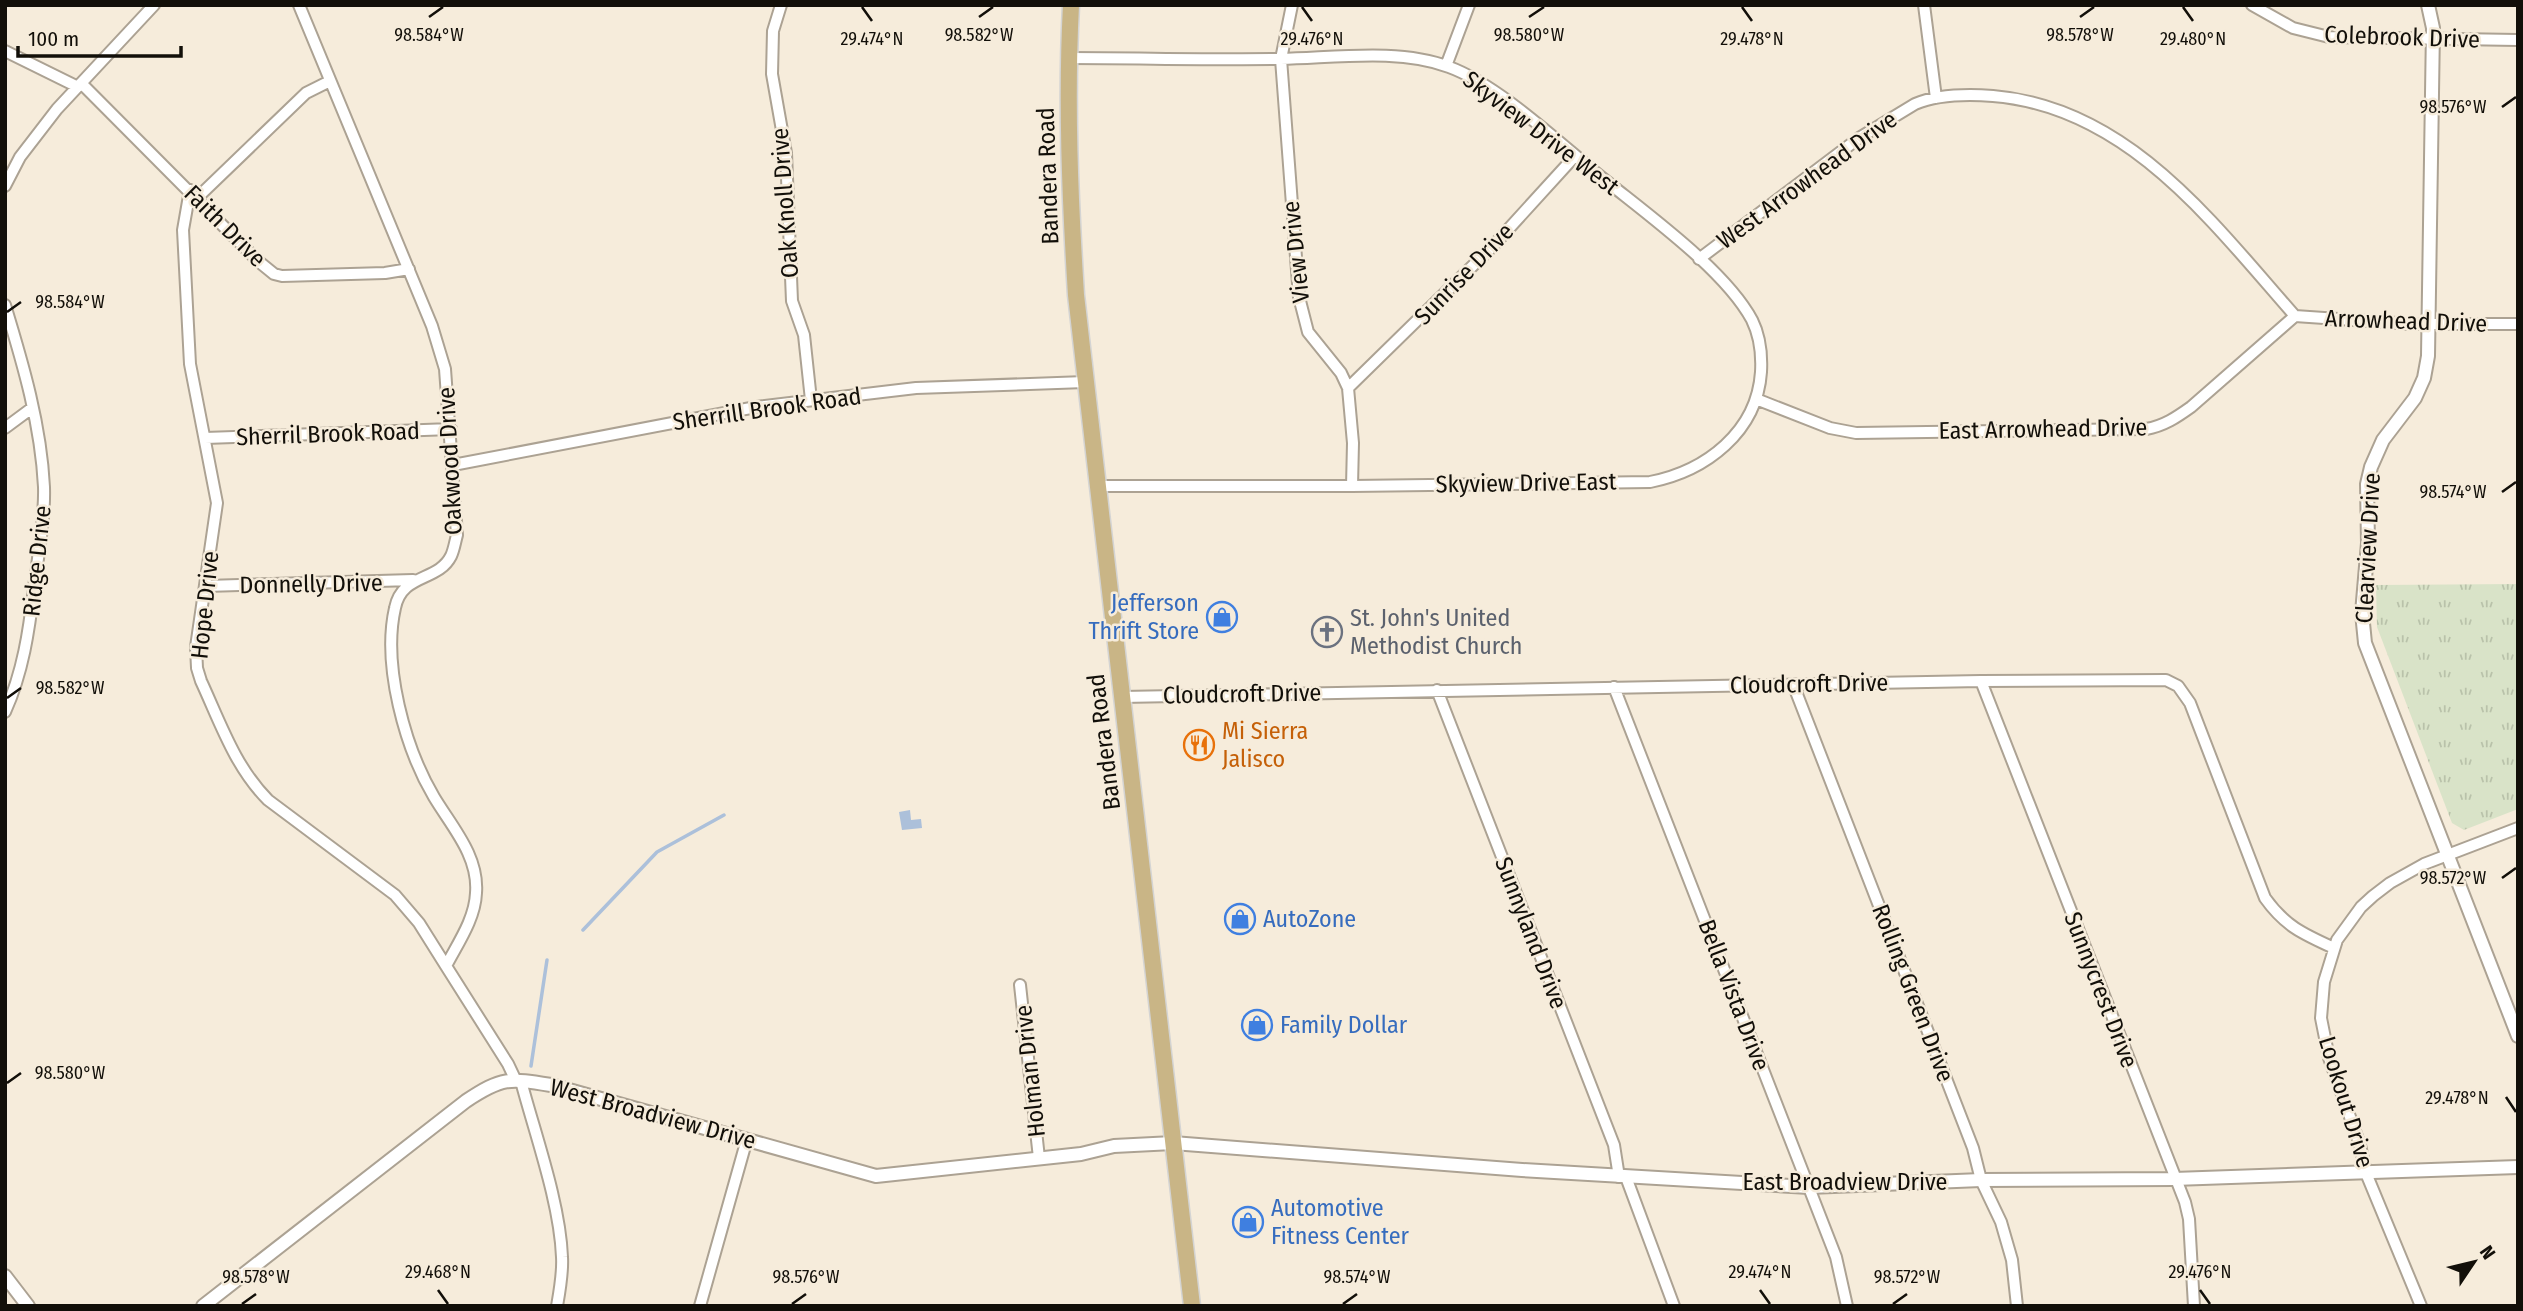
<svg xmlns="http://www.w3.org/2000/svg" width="2523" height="1311" viewBox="0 0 2523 1311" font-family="'Fira Sans Condensed',sans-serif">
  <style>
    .park { fill: url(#park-tufts) }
    .water { fill: #acc0da }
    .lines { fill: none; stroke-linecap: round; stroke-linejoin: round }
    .stream { stroke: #acc0da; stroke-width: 3.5 }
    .minor-casing { stroke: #aca293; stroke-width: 14 }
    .tertiary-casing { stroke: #aca293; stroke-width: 16 }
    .primary-casing { stroke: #d4d4d3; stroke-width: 19 }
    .minor { stroke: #fff; stroke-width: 10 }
    .tertiary { stroke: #fff; stroke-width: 12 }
    .primary { stroke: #c9b586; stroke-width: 16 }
    .ticks { fill: none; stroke: #120f09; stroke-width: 2.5 }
    .labels { text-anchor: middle; stroke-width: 5; stroke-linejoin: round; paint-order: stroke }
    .street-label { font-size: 24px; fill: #120f09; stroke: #f6ecdb }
    .shop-label { font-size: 24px; fill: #366cbe; stroke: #f6ecdb; text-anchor: start }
    .worship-label { font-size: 24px; fill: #5b616d; stroke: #f6ecdb; text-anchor: start }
    .food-label { font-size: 24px; fill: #c56008; stroke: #f6ecdb; text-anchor: start }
    .ticks-label { font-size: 18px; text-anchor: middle; fill: #120f09; stroke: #f6ecdb; stroke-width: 5; stroke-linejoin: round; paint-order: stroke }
  </style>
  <defs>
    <pattern id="park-tufts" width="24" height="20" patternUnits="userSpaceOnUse" patternTransform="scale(1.75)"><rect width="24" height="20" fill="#d9e3c8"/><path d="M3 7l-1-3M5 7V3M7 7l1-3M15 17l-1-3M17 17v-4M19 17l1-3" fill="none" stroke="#b9c2aa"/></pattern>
  </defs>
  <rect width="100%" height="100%" fill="#f6ecdb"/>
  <path class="park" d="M2518 584V809L2464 830 2452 823 2377 627 2376 585Z"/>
  <path class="water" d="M910 810 911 820 921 819 922 828 902 830 899 812Z"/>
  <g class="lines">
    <path class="stream" d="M583 930 657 852 724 815
      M531 1066 547 960"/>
    <g class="minor-casing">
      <path id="minor" d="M299 5 432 326 445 369 457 535C455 542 454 550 451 556 438 582 402 573 395 608 382 665 405 748 434 797 452 827 479 856 476 893 475 919 458 943 446 966L508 1064 516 1081
        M781 5 773 31 772 74 786 153 792 301 804 335 811 400
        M1292 5 1281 59 1299 297 1308 332 1341 373 1348 388 1353 443 1352 486
        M1924 5 1936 98
        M2252 5 2293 28 2329 37 2518 40
        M5 51 78 87
        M1069 58C1139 58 1210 60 1281 59 1334 58 1399 48 1449 67 1496 84 1555 139 1595 172 1641 210 1724 268 1752 320 1760 336 1762 354 1761 372 1757 432 1706 471 1650 482L1352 486H1097
        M1446 66 1469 5
        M81 83 258 261 274 274 282 276 385 273 409 269
        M5 186 20 157 57 109 154 5
        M190 190 183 230 190 364 217 503 196 647 197 668 201 681C220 722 235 767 268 800L395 895 419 923 446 966
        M197 198 306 93 330 81
        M1699 259 1859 138 1915 104C1939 94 1967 94 1993 96 2128 107 2213 223 2295 316
        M5 305C23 364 41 425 44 487 45 520 38 555 34 588 29 631 23 672 5 712
        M2295 316 2411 324H2518
        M1348 388 1493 246 1575 156
        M1756 399 1830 428 1856 433 2146 429C2164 426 2177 417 2191 407L2295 316
        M5 428 32 408
        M205 438 451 429
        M453 465 756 407 916 388 1085 382
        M206 586 413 580
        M1981 681 2185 1202 2189 1219 2194 1306
        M1793 684 1973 1148 1981 1180 2001 1222 2012 1260 2017 1306
        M1614 687 1836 1257 1847 1306
        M1437 690 1614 1145 1619 1177
        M1122 697 1981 681 2166 680 2178 686 2190 703 2265 898C2285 926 2303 934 2334 948
        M1020 985 1039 1158
        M521 1081C535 1134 560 1203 562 1257 563 1273 560 1289 557 1306
        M1626 1177 1674 1306
        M700 1306 747 1139
        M2421 1306 2366 1173 2360 1145 2329 1058 2321 1018 2324 982 2337 940 2361 907 2373 896 2390 883 2424 864 2518 828"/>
    </g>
    <g class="tertiary-casing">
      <path id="tertiary" d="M2428 5 2433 28 2428 356 2424 378 2415 398 2383 440 2371 467 2367 484 2368 543 2362 613 2365 643 2518 1036
        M5 1276 28 1306
        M203 1306 466 1101C502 1077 509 1078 551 1085L876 1176 1081 1154 1114 1146 1173 1143 1522 1170 1809 1187 1981 1180 2174 1179 2518 1167"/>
    </g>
    <g class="primary-casing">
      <path id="primary" d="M1071 5C1066 102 1070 198 1076 295L1192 1306"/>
    </g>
    <use href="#minor" class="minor"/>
    <use href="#tertiary" class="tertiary"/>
    <use href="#primary" class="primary"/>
  </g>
  <path class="ticks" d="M862 7 872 21M1302 7 1312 21M1742 7 1752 21M2183 7 2193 21M429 17 443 7M979 17 993 7M1529 17 1544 7M2080 17 2094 7M2502 107 2516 97M7 312 21 302M2502 492 2516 482M7 698 21 688M2502 878 2516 868M7 1083 21 1073M2506 1097 2516 1112M438 1290 448 1304M1760 1290 1770 1304M2200 1290 2210 1304M242 1304 256 1294M792 1304 806 1294M1343 1304 1357 1294M1893 1304 1907 1294"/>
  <defs>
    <g id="shop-ring" transform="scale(1.575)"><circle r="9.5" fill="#f6ecdb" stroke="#3f7fe0" stroke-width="1.5"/><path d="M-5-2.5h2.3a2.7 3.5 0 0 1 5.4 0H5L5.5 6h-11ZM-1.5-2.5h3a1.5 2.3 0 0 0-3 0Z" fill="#3f7fe0"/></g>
    <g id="church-ring" transform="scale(1.575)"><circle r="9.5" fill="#f6ecdb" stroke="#6b7280" stroke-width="1.5"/><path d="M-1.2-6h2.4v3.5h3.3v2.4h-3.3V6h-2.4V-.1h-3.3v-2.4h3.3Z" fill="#6b7280"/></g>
    <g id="restaurant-ring" transform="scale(1.575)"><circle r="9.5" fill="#f6ecdb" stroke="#e8710a" stroke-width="1.5"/><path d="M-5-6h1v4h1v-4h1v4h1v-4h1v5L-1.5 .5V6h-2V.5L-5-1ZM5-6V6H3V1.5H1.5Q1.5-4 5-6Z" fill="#e8710a"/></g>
  </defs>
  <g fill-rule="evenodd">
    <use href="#shop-ring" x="1222" y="617"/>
    <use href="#church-ring" x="1327" y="632"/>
    <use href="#restaurant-ring" x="1199" y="745"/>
    <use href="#shop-ring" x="1240" y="919"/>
    <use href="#shop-ring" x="1257" y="1025"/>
    <use href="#shop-ring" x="1248" y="1222"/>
  </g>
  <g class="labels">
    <g class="street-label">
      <text transform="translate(2402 37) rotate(2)" y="8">Colebrook Drive</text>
      <text transform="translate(1541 133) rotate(37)" y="8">Skyview Drive West</text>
      <text transform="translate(1048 176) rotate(-92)" y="8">Bandera Road</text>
      <text transform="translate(1807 180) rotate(-36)" y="8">West Arrowhead Drive</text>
      <text transform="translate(785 203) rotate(-94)" y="8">Oak Knoll Drive</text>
      <text transform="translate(225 226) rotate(45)" y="8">Faith Drive</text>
      <text transform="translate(1296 252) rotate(-96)" y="8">View Drive</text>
      <text transform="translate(1464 274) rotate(-46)" y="8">Sunrise Drive</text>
      <text transform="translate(2406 321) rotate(2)" y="8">Arrowhead Drive</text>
      <text transform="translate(767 409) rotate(-8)" y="8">Sherrill Brook Road</text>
      <text transform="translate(2043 429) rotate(-1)" y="8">East Arrowhead Drive</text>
      <text transform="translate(328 434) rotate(-2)" y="8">Sherril Brook Road</text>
      <text transform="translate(450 461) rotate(-93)" y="8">Oakwood Drive</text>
      <text transform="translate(1526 483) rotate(-1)" y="8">Skyview Drive East</text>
      <text transform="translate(2368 548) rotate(-87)" y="8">Clearview Drive</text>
      <text transform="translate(37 561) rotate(-84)" y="8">Ridge Drive</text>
      <text transform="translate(311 584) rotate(-1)" y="8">Donnelly Drive</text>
      <text transform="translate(205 605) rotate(-84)" y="8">Hope Drive</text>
      <text transform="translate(1809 684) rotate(-1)" y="8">Cloudcroft Drive</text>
      <text transform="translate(1242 694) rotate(-1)" y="8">Cloudcroft Drive</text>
      <text transform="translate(1104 742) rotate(-97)" y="8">Bandera Road</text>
      <text transform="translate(1531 933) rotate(69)" y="8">Sunnyland Drive</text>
      <text transform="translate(2101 990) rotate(69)" y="8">Sunnycrest Drive</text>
      <text transform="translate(1913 993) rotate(69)" y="8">Rolling Green Drive</text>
      <text transform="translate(1734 995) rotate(69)" y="8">Bella Vista Drive</text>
      <text transform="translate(1030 1071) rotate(-96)" y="8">Holman Drive</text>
      <text transform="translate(2346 1102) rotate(73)" y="8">Lookout Drive</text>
      <text transform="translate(653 1114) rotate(15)" y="8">West Broadview Drive</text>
      <text x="1845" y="1190">East Broadview Drive</text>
    </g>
    <g class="shop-label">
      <text x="1199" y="611" text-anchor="end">Jefferson<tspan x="1199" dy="28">Thrift Store</tspan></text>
      <text x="1263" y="927">AutoZone</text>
      <text x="1280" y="1033">Family Dollar</text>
      <text x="1271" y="1216">Automotive<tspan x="1271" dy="28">Fitness Center</tspan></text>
    </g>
    <g class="worship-label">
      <text x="1350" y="626">St. John's United<tspan x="1350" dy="28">Methodist Church</tspan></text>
    </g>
    <g class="food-label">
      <text x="1222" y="739">Mi Sierra<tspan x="1222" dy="28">Jalisco</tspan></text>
    </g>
  </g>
  <g class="ticks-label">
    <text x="429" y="41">98.584°W</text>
    <text x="979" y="41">98.582°W</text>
    <text x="1529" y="41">98.580°W</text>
    <text x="2080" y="41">98.578°W</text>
    <text x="872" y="45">29.474°N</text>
    <text x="1312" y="45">29.476°N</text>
    <text x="1752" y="45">29.478°N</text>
    <text x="2193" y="45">29.480°N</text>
    <text x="2453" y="113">98.576°W</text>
    <text x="70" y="308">98.584°W</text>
    <text x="2453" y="498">98.574°W</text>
    <text x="70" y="694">98.582°W</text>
    <text x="2453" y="884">98.572°W</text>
    <text x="70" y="1079">98.580°W</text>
    <text x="2457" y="1104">29.478°N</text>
    <text x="438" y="1278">29.468°N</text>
    <text x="1760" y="1278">29.474°N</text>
    <text x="2200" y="1278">29.476°N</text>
    <text x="256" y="1283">98.578°W</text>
    <text x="806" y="1283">98.576°W</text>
    <text x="1357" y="1283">98.574°W</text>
    <text x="1907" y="1283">98.572°W</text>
  </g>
  <rect width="2523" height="1311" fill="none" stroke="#120f09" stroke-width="14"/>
  <g transform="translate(2474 1262) rotate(55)" stroke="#f6ecdb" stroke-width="5" paint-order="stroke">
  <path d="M0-5L12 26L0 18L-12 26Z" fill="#120f09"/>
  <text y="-10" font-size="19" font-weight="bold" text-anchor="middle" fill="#120f09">N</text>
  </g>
  <path d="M18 46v10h163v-10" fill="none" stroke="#120f09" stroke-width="3.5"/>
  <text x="28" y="46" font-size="21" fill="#120f09" stroke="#f6ecdb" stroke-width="5" paint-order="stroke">100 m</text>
</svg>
